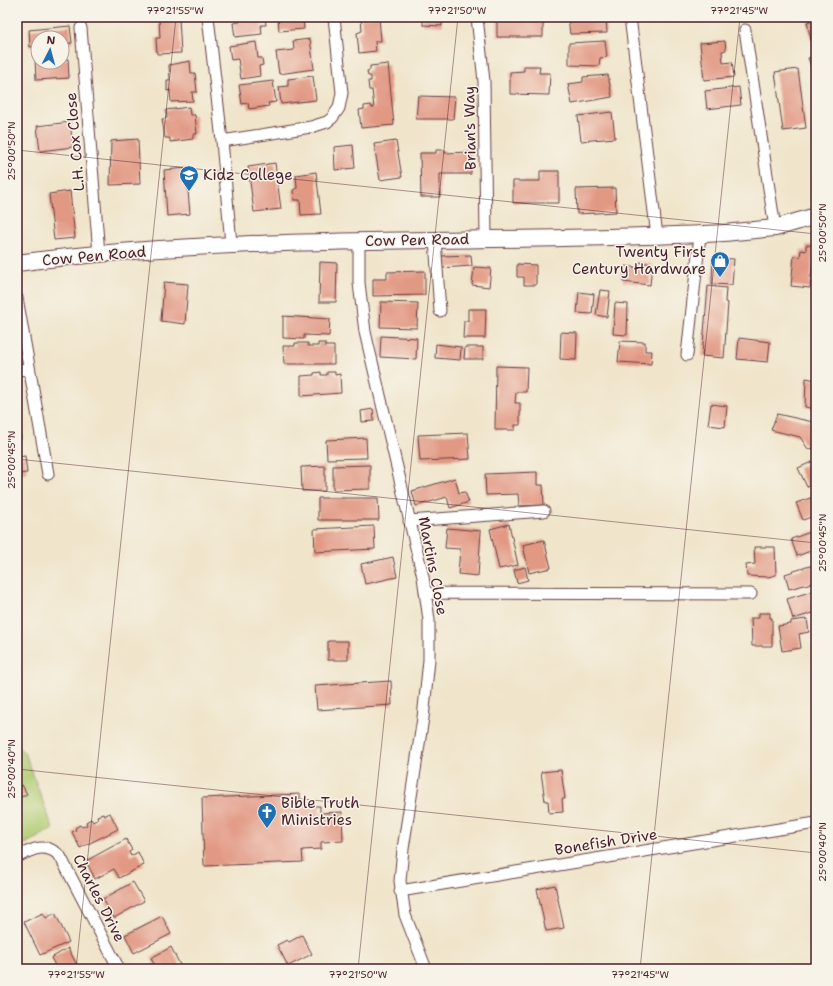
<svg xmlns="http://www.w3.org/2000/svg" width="833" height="986" viewBox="0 0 833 986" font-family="'Shantell Sans',sans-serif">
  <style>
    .green { fill: #b0cc72; stroke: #7d764e }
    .building { fill: #e29984 }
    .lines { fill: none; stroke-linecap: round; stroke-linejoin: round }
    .street-casing { stroke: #633d43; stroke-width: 13 }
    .secondary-casing { stroke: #633d43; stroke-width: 18 }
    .street { stroke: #fff; stroke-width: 11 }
    .secondary { stroke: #fff; stroke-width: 16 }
    .ticks { fill: none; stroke: #4a1f2b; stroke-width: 1; stroke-opacity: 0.45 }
    .labels { text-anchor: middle; stroke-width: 3; stroke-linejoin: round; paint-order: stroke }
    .street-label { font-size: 15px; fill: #4a1f2b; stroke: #f7f3e8 }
    .poi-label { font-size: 15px; fill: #4a1f2b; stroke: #f7f3e8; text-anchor: start }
    .neatline { fill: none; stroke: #4a1f2b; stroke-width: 1.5 }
    .ticks-label { font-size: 10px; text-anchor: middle; fill: #4a1f2b }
  </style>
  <rect width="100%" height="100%" fill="#f7f3e8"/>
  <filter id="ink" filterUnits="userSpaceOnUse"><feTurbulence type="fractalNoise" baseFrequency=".025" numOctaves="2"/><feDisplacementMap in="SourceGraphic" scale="8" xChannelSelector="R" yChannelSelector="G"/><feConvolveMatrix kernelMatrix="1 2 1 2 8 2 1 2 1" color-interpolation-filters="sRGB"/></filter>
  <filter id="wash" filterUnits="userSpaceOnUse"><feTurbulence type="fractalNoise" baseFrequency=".012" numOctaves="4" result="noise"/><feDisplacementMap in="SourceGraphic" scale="16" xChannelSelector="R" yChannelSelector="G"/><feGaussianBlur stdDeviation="0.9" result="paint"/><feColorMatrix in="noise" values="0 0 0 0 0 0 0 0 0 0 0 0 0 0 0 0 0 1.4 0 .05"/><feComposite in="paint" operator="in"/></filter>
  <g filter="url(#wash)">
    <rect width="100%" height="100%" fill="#f0e5cb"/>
    <path class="green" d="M17 746 25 753 53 829 17 848Z"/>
    <g id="blocks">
      <path class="building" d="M240 17H265L266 25H261L262 34 235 37 233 23 240 22Z
        M278 17H303L304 29 279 31Z
        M379 17 381 41H375L376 51 359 53 357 33 362 31 361 18Z
        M423 17H442V26L423 25Z
        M497 17H543V37H497Z
        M568 17H606L607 33 570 34Z
        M179 18 181 53 157 54 156 38H160L159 19Z
        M816 19V39L811 40 807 22Z
        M70 26 72 43 62 44V38H38V46L30 47 29 30Z
        M310 39 314 69 279 74 276 52 294 50 293 41Z
        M605 41 607 57 600 58 599 66 569 65V43Z
        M725 41 726 50 722 51 723 63 732 62 734 77 704 80 700 43Z
        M256 42 258 58H262L263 65 259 66 260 76 241 79 238 59 231 60 229 46Z
        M816 55V79L808 58Z
        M35 57H38V62H62V59H68L69 78 36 80Z
        M190 61 191 73H195L197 92H192L193 101 171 102 170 90 167 91V80H170L169 65Z
        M388 64 394 125 361 128 359 110 364 109V106L371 105 372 108H374L372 90H369L368 81H371V76H368L367 71 370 70V66Z
        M524 66H540L539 73H550L549 95 510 94V72L524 71Z
        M798 69 806 128 783 131 775 72Z
        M608 75 612 97 572 104 568 84 583 82V77Z
        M313 76 316 100 281 104 279 87 288 86V79Z
        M273 81 276 102 268 103 269 106 249 109 248 103 242 104 239 85Z
        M739 87 741 105 707 109 705 91Z
        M418 96 455 97 453 119H416Z
        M189 107 190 115H195L197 134H193V139L170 142V138H165L162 119 167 118 166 110Z
        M612 112 615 138 581 141 578 116Z
        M70 122 73 147 40 151 37 126Z
        M138 139 140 184 110 185 111 141Z
        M396 141 402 177 380 180 374 144Z
        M353 145 355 168 335 170 334 147Z
        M436 150H445V153L470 152 471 174H440V197H421L420 153H436Z
        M275 163 281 209 254 212 248 167Z
        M186 168 190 214 167 216 164 170Z
        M540 171H559V203H513V181H540Z
        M316 172 321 214 301 215 300 200H294L293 190 297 188 296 175Z
        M615 188 616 212 577 214 576 189Z
        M70 191 75 238 54 240 49 194Z
        M806 245H814L810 288 791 286 794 256 800 257 801 250 806 251Z
        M471 255 472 266 441 268V256Z
        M713 258 734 259 732 285 712 284Z
        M320 262 337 263 336 302H319Z
        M639 262 652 264 650 285 623 282 625 266 639 268Z
        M517 264 536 265V285H524V277H517Z
        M474 267 491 268 489 287 472 285Z
        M425 271V295L373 296V279H387V272Z
        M164 282 188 284 185 324 161 321Z
        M708 286 726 288 725 302 728 303 724 358 702 356Z
        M600 290 610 291 607 317 596 315Z
        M579 292 594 294 592 314 577 313Z
        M381 302 418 303 417 328 380 327Z
        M615 303 628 304 627 335 613 334Z
        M468 309H486L485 338H463L464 321H468Z
        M283 316 330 319 329 336 304 335V339L283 338Z
        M561 332 577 333 576 360 560 359Z
        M381 336 417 338 416 359 380 357Z
        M739 338 770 342 768 362 737 359Z
        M620 341 645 342V351H652L651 364 618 362Z
        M295 343H308V346H318V343H325V346H334V364H284L283 346H295Z
        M436 344 461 347 460 360 435 358Z
        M465 347H483V359H464Z
        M496 366 527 367 526 392H516L515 403H520V425H515V430H495Z
        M321 372V375H327V372H335V375L340 374 341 393 301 396V376L314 375V373Z
        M806 378 816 380V409L805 407Z
        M711 404 727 406 725 427 708 425Z
        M373 409 374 421 362 422 361 411Z
        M777 414 813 422 816 429V448L808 449 800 437 771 430Z
        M17 420H19L21 439 17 440Z
        M468 433 470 459 420 461 418 435Z
        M366 438 367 458 327 459 326 440Z
        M25 456 27 473 17 474V457Z
        M816 460V483L807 487 798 468Z
        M370 465V489L333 490V466Z
        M325 466V491H302L301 467Z
        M537 472V485H543L544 505 519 506 518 494 486 495 485 474Z
        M455 478 459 493 465 492 469 502 450 508 447 497 416 506 412 491Z
        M816 496V515L803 520 796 503Z
        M318 498H378L379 520H318Z
        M509 524 518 565 499 569 490 529Z
        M374 526 375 549 315 552 314 529Z
        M447 528 481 531 478 576 458 574 460 549 445 548Z
        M816 530V549L797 556 791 539Z
        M544 540 551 568 529 573 523 545Z
        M754 547H775L776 575 768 577 747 576 746 565 755 564Z
        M393 557 397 577 365 584 361 564Z
        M816 564V582L789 589 785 574Z
        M525 567 528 580 517 583 514 570Z
        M816 590V612L793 619 787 599Z
        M759 613H770V618H772V646H752L751 618H759Z
        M807 619 809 632 799 634 801 648 782 651 778 626 791 624V621Z
        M328 641H348V660H328Z
        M391 681 392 705 317 710 315 686Z
        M561 770 565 799H562L563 812 549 813 548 801H545L541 772Z
        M22 785 27 794 17 799V787Z
        M300 794V806H320V813L342 812 343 841 321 842V849L302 850 303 862 204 866 202 798Z
        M110 813 118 829 80 848 72 832 76 830 75 828 80 825 82 827 87 825 86 822 91 819 93 822 98 819 97 816 103 814 104 816Z
        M126 839 132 850 129 852 131 856 138 852 144 865 119 878 114 869 95 879 86 861Z
        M133 882 144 901 114 918 103 899Z
        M555 885 564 928 546 931 537 889Z
        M43 913 46 918 55 913 69 942 40 955 24 922Z
        M162 916 171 934 134 953 125 935Z
        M302 935 312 954 288 966 277 945 287 940 289 942Z
        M171 947 182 969H144L154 964 151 958Z
        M68 948 79 969H57L51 958Z"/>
    </g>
  </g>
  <g filter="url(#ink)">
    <use href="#blocks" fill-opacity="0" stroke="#633d43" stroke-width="1"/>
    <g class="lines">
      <g class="street-casing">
        <path id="street" d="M208 17 222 141 231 244
          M477 17 484 81 486 239
          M630 17 657 236
          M81 28 99 254
          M745 30 775 228
          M222 141 311 127 327 122 332 118 339 108 342 93 334 17
          M435 240 440 311
          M359 241V283L365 332 423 577 429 620V660L423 718 403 849 400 881 405 915 426 969
          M17 298 48 474
          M687 355 700 235
          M17 370 29 369
          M409 521 544 511
          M426 593 751 594
          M17 857C32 849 46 842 60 856L119 969
          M400 891 816 823"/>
      </g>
      <g class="secondary-casing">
        <path id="secondary" d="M17 263C252 232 488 245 724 233L775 228 816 216"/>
      </g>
      <use href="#street" class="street"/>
      <use href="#secondary" class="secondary"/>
    </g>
  </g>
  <path class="ticks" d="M17 150 816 234M17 459 816 543M17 769 816 853M76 969 176 17M358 969 458 17M640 969 740 17"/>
  <defs>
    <g id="school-pin" transform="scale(1)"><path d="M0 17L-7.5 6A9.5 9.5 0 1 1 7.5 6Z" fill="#1f6fb2" stroke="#f7f3e8"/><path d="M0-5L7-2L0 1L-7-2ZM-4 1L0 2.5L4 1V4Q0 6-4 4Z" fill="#fff"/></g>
    <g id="shop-pin" transform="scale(1)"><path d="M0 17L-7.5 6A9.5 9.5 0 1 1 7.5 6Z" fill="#1f6fb2" stroke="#f7f3e8"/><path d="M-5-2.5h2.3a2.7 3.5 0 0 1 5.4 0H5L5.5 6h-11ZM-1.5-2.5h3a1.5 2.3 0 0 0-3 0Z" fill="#fff"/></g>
    <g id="church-pin" transform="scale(1)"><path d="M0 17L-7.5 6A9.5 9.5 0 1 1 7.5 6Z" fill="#1f6fb2" stroke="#f7f3e8"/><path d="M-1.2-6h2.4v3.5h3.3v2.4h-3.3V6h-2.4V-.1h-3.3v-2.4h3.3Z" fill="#fff"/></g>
  </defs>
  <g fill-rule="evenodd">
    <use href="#school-pin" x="189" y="175"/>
    <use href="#shop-pin" x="720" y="261"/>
    <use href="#church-pin" x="267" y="812"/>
  </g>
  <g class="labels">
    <g class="street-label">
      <text transform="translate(470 128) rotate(-91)" y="5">Brian's Way</text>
      <text transform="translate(75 142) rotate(-95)" y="5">L.H. Cox Close</text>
      <text transform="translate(417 240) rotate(-1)" y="5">Cow Pen Road</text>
      <text transform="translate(94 256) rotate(-5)" y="5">Cow Pen Road</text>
      <text transform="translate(433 566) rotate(79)" y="5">Martins Close</text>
      <text transform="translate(606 842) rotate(-9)" y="5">Bonefish Drive</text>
      <text transform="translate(99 898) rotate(63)" y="5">Charles Drive</text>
    </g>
    <g class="poi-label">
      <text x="203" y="180">Kidz College</text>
      <text x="706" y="257" text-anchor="end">Twenty First<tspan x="706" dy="17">Century Hardware</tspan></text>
      <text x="281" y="808">Bible Truth<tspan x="281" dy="17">Ministries</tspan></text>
    </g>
  </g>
  <rect width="833" height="986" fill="none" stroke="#f7f3e8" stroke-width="44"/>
  <g transform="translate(50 50) rotate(6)"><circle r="19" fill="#f7f3e8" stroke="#b29e9c"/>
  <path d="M0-3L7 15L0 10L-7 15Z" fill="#1f6fb2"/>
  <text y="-6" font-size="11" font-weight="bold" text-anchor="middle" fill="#4a1f2b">N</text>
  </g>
  <rect x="22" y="22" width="789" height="942" class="neatline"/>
  <g class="ticks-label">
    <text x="175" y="14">77°21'55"W</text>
    <text x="457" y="14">77°21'50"W</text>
    <text x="739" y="14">77°21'45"W</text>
    <text transform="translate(11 151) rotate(-90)" y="4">25°00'50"N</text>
    <text transform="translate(822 233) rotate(-90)" y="4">25°00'50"N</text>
    <text transform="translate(11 460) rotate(-90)" y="4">25°00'45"N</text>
    <text transform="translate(822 543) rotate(-90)" y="4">25°00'45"N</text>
    <text transform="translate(11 769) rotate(-90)" y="4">25°00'40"N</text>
    <text transform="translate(822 852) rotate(-90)" y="4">25°00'40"N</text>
    <text x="76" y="978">77°21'55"W</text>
    <text x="358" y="978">77°21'50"W</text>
    <text x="640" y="978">77°21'45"W</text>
  </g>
</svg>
